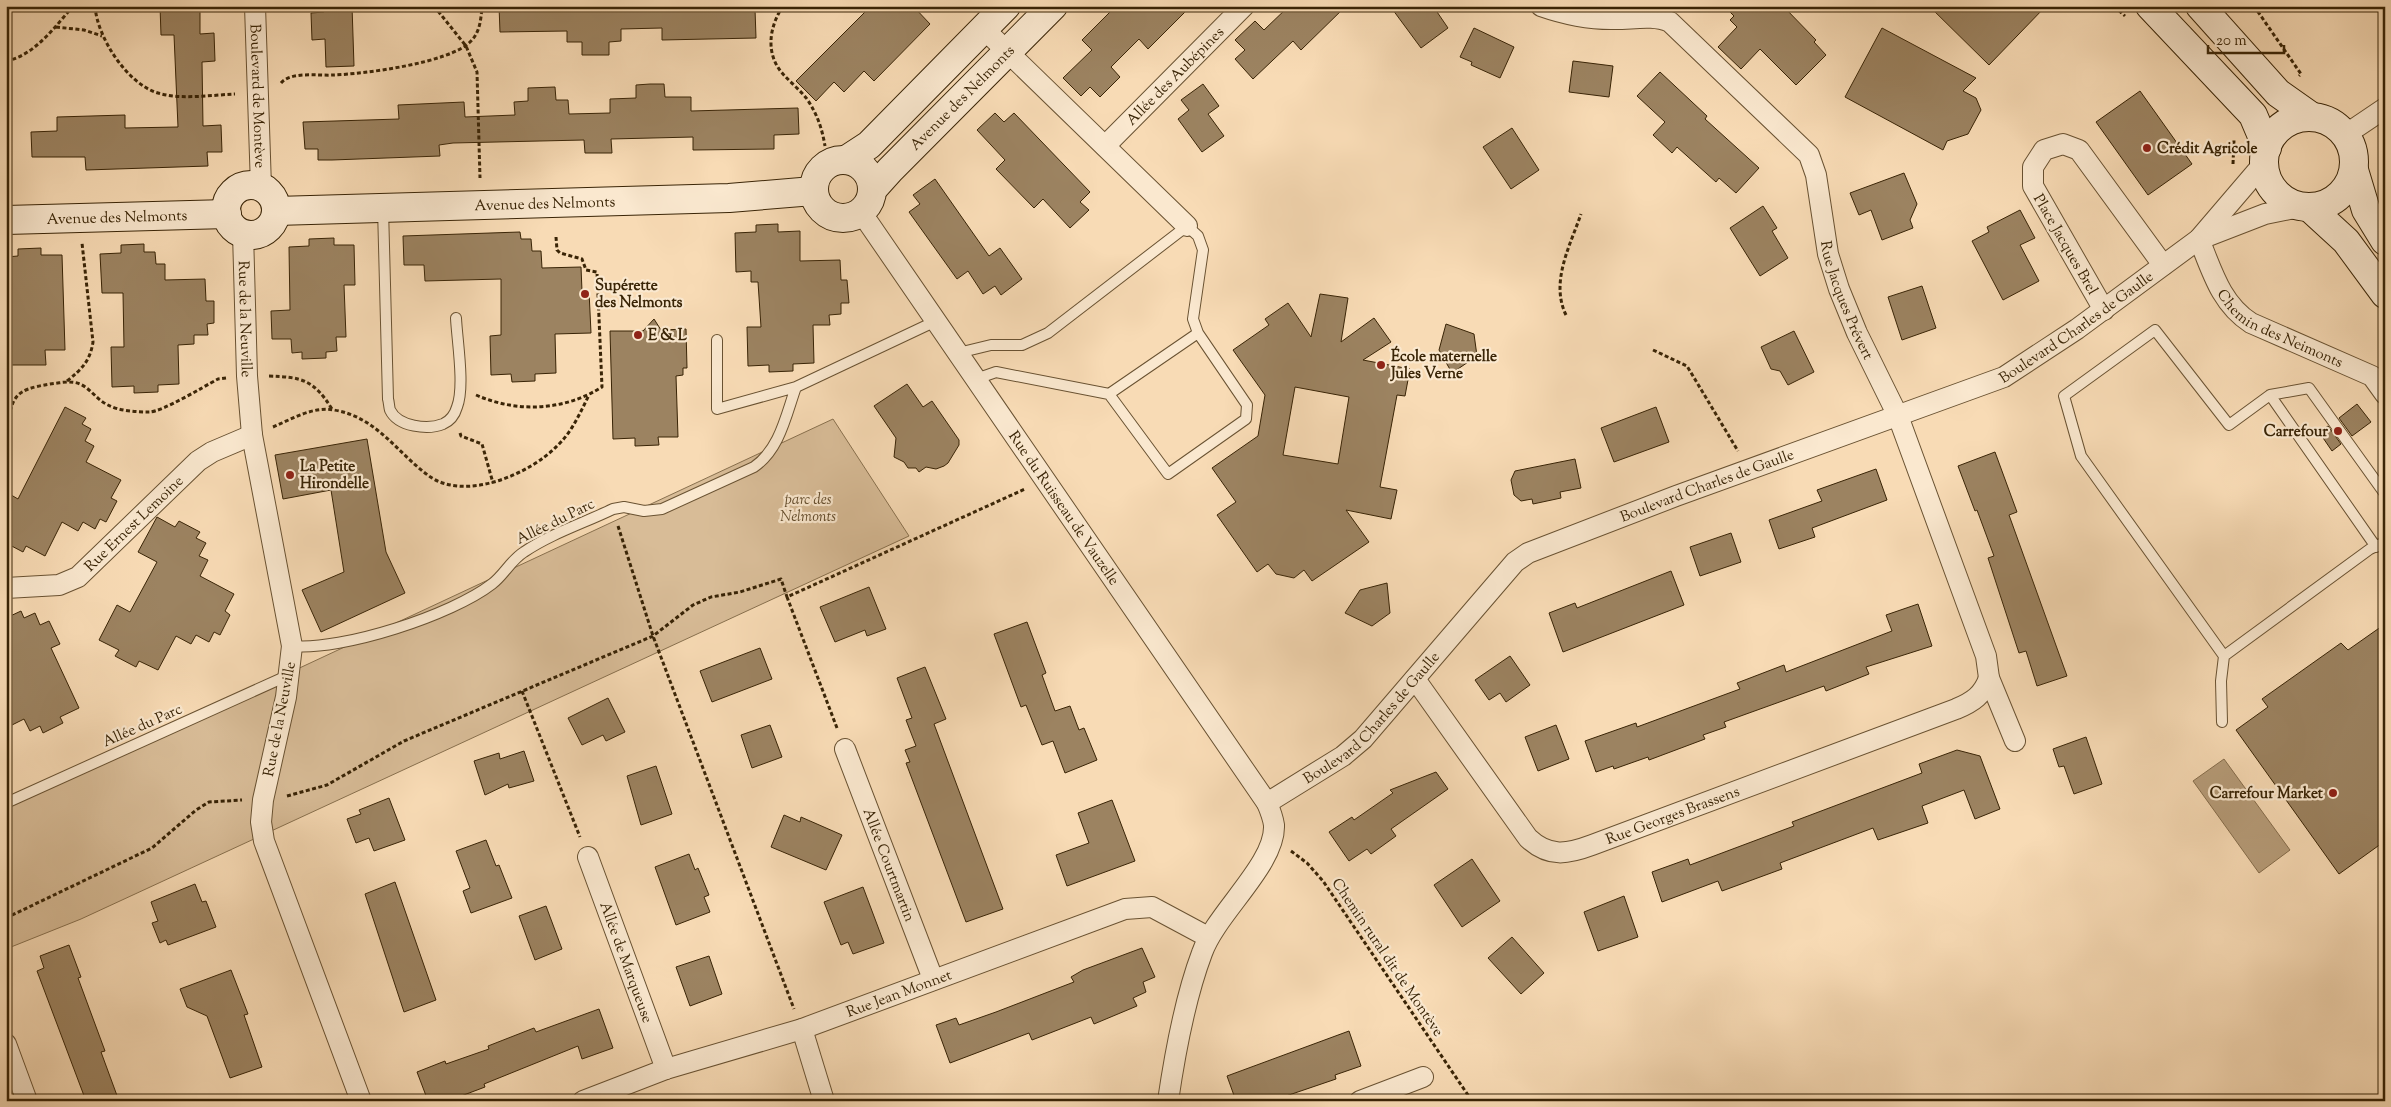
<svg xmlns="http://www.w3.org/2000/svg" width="2391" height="1107" viewBox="0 0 2391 1107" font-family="'Sorts Mill Goudy',serif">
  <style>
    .green { fill: #d8bc97; stroke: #88704e }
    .water { fill: #b79d7a; stroke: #856d4c }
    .building { fill: #9c8361; stroke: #392406; fill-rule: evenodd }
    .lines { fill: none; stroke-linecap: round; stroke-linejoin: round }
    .lane-casing { stroke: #695232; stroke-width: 12 }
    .street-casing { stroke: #695232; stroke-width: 22 }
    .secondary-casing { stroke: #392406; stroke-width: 30 }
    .path { stroke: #392406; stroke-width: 3; stroke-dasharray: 4 2.5; stroke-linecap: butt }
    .lane { stroke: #fae8cf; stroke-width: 10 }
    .street { stroke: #fae8cf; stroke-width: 20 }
    .secondary { stroke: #fae8cf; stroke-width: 28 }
    .poi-dot { fill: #8f2418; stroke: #fae8cf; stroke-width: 2 }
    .labels { text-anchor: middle; stroke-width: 4.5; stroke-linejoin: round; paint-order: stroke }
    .street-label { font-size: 15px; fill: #392406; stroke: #fae8cf }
    .poi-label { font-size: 15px; font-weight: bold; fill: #392406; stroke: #fae8cf; text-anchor: start }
    .park-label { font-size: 15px; font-style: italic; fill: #614a2a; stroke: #fae8cf }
  </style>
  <rect width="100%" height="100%" fill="#f8dbb5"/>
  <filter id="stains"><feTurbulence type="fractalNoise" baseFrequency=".004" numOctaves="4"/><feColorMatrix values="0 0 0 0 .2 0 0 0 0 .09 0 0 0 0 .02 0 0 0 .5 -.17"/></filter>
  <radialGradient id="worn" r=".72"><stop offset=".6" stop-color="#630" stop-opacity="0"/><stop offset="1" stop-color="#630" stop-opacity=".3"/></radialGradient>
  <path class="green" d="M833 419 909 536 81 919 6 949V805Z"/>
  <path class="water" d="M2224 759 2290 850 2259 873 2193 781Z"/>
  <path class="building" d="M160 6 200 9V34L214 33 215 61 202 62 203 126 221 125 222 152H207L208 166 86 170 85 157H32L31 132 57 131V117L125 115V128L178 127 174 35H161Z
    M324 6H352L354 66 326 67 325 39 312 40 311 13 324 12Z
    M499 6H742V10L755 9 756 38 662 40V28L621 29V41L609 42V55H582V42H567V31L500 32Z
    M871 6H913L930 24 874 81 864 71 844 92 834 82 816 101 796 81Z
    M1116 6H1191L1148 49 1139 39 1111 67 1120 77 1100 97 1090 87 1081 96 1063 78 1092 50 1082 40Z
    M1289 6H1346L1301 50 1293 41 1253 79 1235 59 1245 50 1235 40 1255 21 1264 30Z
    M1390 6H1433L1448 28 1421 48Z
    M1724 6H1783L1816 40 1814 42 1826 55 1796 85 1760 49 1741 69 1718 47 1737 27 1730 20 1734 16Z
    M1929 6H2046L1989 65Z
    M1474 28 1514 47 1500 78 1471 65 1472 62 1460 57Z
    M1882 28 1976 78 1963 91 1976 98 1981 110 1968 134 1947 141 1943 150 1845 97Z
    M1573 61 1613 66 1609 97 1569 92Z
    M1660 72 1707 116 1705 119 1759 168 1736 193 1719 178 1716 182 1677 147 1672 153 1653 135 1665 122 1637 96Z
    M650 84H664L665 97H691V111L798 108 799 134 774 135V149L693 150V137L611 139 612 153H585L584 140 453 143 439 145 440 156 332 160H318V149H305L303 122 399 119 398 105 464 102 465 117 515 115 514 102 528 101V88L555 87 556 100H568L569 114 610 113V99L636 98V85Z
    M1203 84 1219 106 1208 114 1224 136 1202 152 1178 119 1189 110 1181 100Z
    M2140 91 2192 164 2148 195 2096 122Z
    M995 113 1004 122 1014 113 1090 192 1080 202 1089 210 1070 228 1043 199 1034 208 996 169 1005 160 977 130Z
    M1512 128 1539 170 1511 189 1483 147Z
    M1904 173 1917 204 1910 220 1913 228 1882 240 1871 210 1859 215 1850 193Z
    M935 179 989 256 1000 248 1022 279 1001 295 995 286 983 294 968 271 957 279 909 212 920 204 913 195Z
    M1763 206 1777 228 1772 231 1788 258 1760 276 1730 228Z
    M2020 210 2035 238 2020 245 2039 281 2003 300 1972 241 1989 232 1987 227Z
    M778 224V232L800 231V261L840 260 841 280H847L849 303H841V314L829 315 830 325H813L814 363 793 364V371L769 372V365L748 366 747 327H761L758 282H751V271L736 272 735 233 756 232V225Z
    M520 232 521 239H531L532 251H541L542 268 581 267 582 291H589L591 333 555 334 556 373 535 374V381L512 382 511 374 491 375 490 336 501 335V279L425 281 424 265H404L403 236Z
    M334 238V245H354L355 285H344L346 337H336L337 351 326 352V358L302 359V352L292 353 291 339H272L271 311 290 310 289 247 309 246V239Z
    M144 244V252H155L156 264H165V280L205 279 206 301H214V323L207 324 208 335H194V344L178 345 179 384 158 385V392L134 393V386L112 387 111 347H124L123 293H102L100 254 121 253V245Z
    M41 248V255H62L65 350H45L46 365H6V257L18 256V249Z
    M1922 286 1936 328 1902 340 1888 297Z
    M1320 294 1348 298 1341 342 1374 318 1391 342 1363 360 1410 369 1405 396 1397 395 1380 487 1397 490 1391 519 1346 510 1369 542 1312 581 1304 570 1294 578 1276 574 1268 564 1257 572 1217 515 1236 502 1212 468 1258 436 1265 395 1233 350 1269 325 1265 319 1288 303 1311 337ZM1295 387 1349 397 1338 464 1283 455Z
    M654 319 661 330 686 329 687 368H683V375L676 376 678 437H658L659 445 635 446V438L613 439 610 331H643Z
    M1446 324 1474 334 1477 356 1452 373 1439 350Z
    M1794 331 1814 372 1788 385 1780 371 1771 369 1761 347Z
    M907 384 923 407 932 401 959 440V445L948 463 944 466 936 469 926 467 919 472 916 468H908L904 462 894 457 896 438 874 406Z
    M2357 404 2371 422 2352 436 2339 418Z
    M65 407 86 418 82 424 91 429 85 441 94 446 86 462 121 480 111 498 117 501 106 522 100 519 95 529 83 522 78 531 62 522 45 556 26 546 23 552 6 543V492L18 499Z
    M1656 407 1669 442 1614 462 1601 428Z
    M2328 426 2341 444 2332 451 2319 432Z
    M367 439 386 552 405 593 321 632 302 590 344 572 331 490 283 499 275 455Z
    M1995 452 2017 512 2009 515 2067 676 2037 686 2026 651 2019 653 1988 558 1994 556 1977 510 1975 511 1958 466Z
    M1575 459 1581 488 1560 492 1561 498 1533 504 1532 499 1521 501 1514 495 1511 480 1515 471Z
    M1876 469 1887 500 1812 528 1815 537 1779 549 1769 520 1822 501 1817 490Z
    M157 517 175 527 179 521 200 532 196 538 206 543 199 556 208 560 200 576 234 594 225 611 230 615 220 635 214 632 209 642 196 635 191 644 176 636 158 670 139 661 136 667 115 656 119 650 99 640 117 605 130 612 157 562 138 552Z
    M1731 533 1741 562 1700 576 1690 547Z
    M1671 571 1684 605 1563 652 1549 613 1575 603 1577 608Z
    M1387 583 1390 613 1372 626 1345 613 1360 590Z
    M869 587 886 629 867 636 865 630 835 642 820 607Z
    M1918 604 1932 646 1866 667 1869 674 1826 691 1824 686 1724 722 1726 727 1703 735 1705 739 1649 760 1648 757 1614 769 1613 766 1596 772 1585 741 1636 723 1637 727 1740 689 1737 683 1784 665 1786 672 1892 631 1886 615Z
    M21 611 24 618 35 613 40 625 49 621 60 644 51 648 79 708 60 717 63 723 43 733 40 726 30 731 24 719 6 728V618Z
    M1027 622 1046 673 1042 675 1055 711 1070 706 1079 730 1084 728 1097 760 1065 773 1053 741 1042 745 1026 705 1021 707 994 634Z
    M2385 624V841L2339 874 2236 730 2268 707 2262 699 2341 643 2348 650Z
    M760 648 772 679 712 702 700 671Z
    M1510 656 1530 685 1506 702 1500 693 1489 700 1475 680Z
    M925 667 946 719 934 724 1003 909 966 922 906 763 910 762 905 750 916 746 906 720 912 718 897 678Z
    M608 698 625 732 606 741 603 735 582 745 568 718Z
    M770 725 782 757 752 768 741 735Z
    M1556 725 1569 759 1538 771 1525 737Z
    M2086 737 2102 784 2074 794 2064 766 2059 767 2053 749Z
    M1957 750 1980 756 2000 809 1975 819 1964 790 1922 806 1928 823 1878 840 1873 828 1780 863 1782 869 1722 891 1718 881 1662 902 1652 872 1688 859 1690 865 1794 826 1792 822 1922 773 1919 764Z
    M524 751 534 781 509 788 508 784 485 795 474 761 499 753 500 759Z
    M656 766 672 814 641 825 627 776Z
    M1436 772 1448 789 1391 829 1396 836 1371 854 1367 849 1349 861 1329 832 1352 817 1354 820 1393 793 1390 790Z
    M389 798 405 840 374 851 369 838 356 843 347 819 361 814 359 810Z
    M1112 800 1135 861 1067 886 1056 855 1089 843 1078 813Z
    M784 815 800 822 801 817 842 835 826 870 771 847Z
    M486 840 496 866 499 865 512 898 471 913 463 891 470 888 456 851Z
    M689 854 695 870 698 868 709 895 704 897 710 912 676 925 655 867Z
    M1472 859 1500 901 1462 927 1434 885Z
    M395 882 436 1000 404 1012 365 894Z
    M195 884 202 902 206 901 216 927 168 945 166 940 160 943 152 923 158 921 151 902Z
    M863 887 884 943 853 954 848 942 841 945 824 902Z
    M1624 896 1638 937 1598 951 1584 912Z
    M546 906 562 949 535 960 519 916Z
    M1512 937 1544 973 1521 994 1488 958Z
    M69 945 81 977 78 978 105 1051 101 1052 119 1101H86L37 971 44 968 40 956Z
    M1142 948 1155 977 1143 982 1146 992 1133 998 1137 1006 1094 1024 1091 1017 1032 1040 1029 1033 950 1063 936 1025 956 1018 959 1025 996 1012 1074 982 1071 977 1083 970Z
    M709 956 722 994 690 1006 676 967Z
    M231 970 248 1014 244 1015 262 1067 230 1078 207 1016 187 1007 180 989Z
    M599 1009 613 1048 582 1059 578 1046 484 1084 485 1087 448 1101H428L417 1072 445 1061 446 1064 489 1049 488 1046 534 1028 536 1032Z
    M1349 1031 1361 1066 1335 1075 1336 1079 1286 1096 1288 1101H1236L1227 1076Z"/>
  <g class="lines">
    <g class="lane-casing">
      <path id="lane" d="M383 208 388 399C389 402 389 407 390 410 398 427 428 430 443 424 450 421 455 414 457 407 465 387 457 340 456 318
        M717 340V409L796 387 936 321
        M958 353 991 345H1022L1048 333 1187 226 1198 236 1203 250 1193 319 1198 333
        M976 379 996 372 1109 394 1168 474 1246 419 1247 405 1198 333 1109 394
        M2270 395 2309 388 2385 494
        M2376 547 2270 395 2229 425 2155 330 2064 396 2081 456 2224 656 2370 549 2385 542
        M292 646C342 651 452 615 492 584 504 575 511 560 524 552 550 534 584 523 613 509L624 507 644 511 662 509 754 467C780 449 786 415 796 387
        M2222 722 2221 681 2224 656
        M6 803 289 675"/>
    </g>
    <g class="street-casing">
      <g id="street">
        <path id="s1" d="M255 6 261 187"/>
        <path id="s2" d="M1541 6C1564 14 1587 19 1611 19 1630 20 1652 14 1670 22L1809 155 1816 175 1828 254 1839 289 1857 333 1898 416 1986 656 1989 678 2015 741"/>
        <path d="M984 29 1187 226"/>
        <path d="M2345 135 2385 108"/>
        <path id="s3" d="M1105 146 1244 6"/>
        <path id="s4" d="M861 212 1267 803C1270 810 1273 818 1274 825 1276 864 1216 913 1202 953 1185 998 1175 1053 1168 1101"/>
        <path id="s5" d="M243 233 247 376 252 435 292 646 286 697 263 800 261 822 264 841 361 1101"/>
        <path d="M2203 238 2265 214 2299 207"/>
        <path id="s6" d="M2199 239C2212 271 2221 304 2251 323L2372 376 2385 394"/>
        <path d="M2104 310 2033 186V167L2044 150 2063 144 2079 150 2163 265"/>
        <path id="s7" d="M6 588 59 585 78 577 198 461 212 452 252 435"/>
        <path id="s8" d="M1415 679 1528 838C1549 858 1568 854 1592 845L1956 709C1973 702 1983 695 1989 678"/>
        <path id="s9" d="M845 749 933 979"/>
        <path id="s10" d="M1267 803 1343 756 1363 739 1515 562 1528 553 1676 496 2004 377 2077 329 2199 239 2264 163"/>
        <path id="s11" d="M588 857 666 1069"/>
        <path d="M802 1029 824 1101"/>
        <path d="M6 1044 27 1101"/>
        <path id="s12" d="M583 1101 666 1069 802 1029 1125 909 1152 907 1208 937"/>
        <path d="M1360 1101 1423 1077"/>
      </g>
    </g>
    <g class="secondary-casing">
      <g id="secondary">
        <path d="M2150 6 2253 115 2267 148"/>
        <path d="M2200 6 2278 93 2312 117"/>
        <circle cx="2309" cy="162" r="45"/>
        <circle cx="843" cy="189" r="29"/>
        <path d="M846 160 869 145 1006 6"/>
        <path d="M2354 170 2366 210 2385 241"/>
        <circle cx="251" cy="210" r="25"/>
        <path id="s13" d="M872 190 890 170 1053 6"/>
        <path d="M2310 208 2346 241 2385 294"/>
        <path id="s14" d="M276 211 729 198 813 191"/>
        <path id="s15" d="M6 220 227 214"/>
      </g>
    </g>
    <path class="path" d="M95 6C97 37 127 84 158 93 181 100 211 95 235 94
      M434 6 466 46 477 72 480 178
      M783 6C769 27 765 54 783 74 790 82 800 90 807 99 817 114 822 128 825 146
      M2114 6 2125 16
      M2254 6 2301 74 2299 76
      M56 27 84 30 102 36
      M6 61C34 56 56 26 73 6
      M281 83C291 71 319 76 333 75 364 74 449 63 470 42 480 33 481 19 482 6
      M2233 164 2234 140
      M1566 315C1550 282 1570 246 1581 214
      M1653 350 1687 366 1738 451
      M269 376C302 377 314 380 332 409
      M67 381C82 369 90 361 93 342L82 243
      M476 395C517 413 564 411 602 387L597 272 586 270 582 259 560 253 557 250 556 237
      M273 427C292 419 313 406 334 410 377 417 397 453 429 476 465 502 530 474 557 446 572 432 580 413 589 395
      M6 430C13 395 14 390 50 384 60 383 71 380 80 384 91 389 97 400 108 405 119 411 136 412 149 412 162 412 203 387 218 379L226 378
      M460 433 461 436 482 444 493 483
      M618 526 653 636 794 1009
      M522 691 580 837
      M837 728 787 597 1025 489
      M287 796 327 785 404 741 653 636 693 605 711 597 740 592 781 579 787 597
      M1291 851 1307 863 1323 881 1472 1101
      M6 918 152 848 196 810 209 802 242 800"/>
    <use href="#lane" class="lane"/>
    <use href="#street" class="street"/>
    <use href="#secondary" class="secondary"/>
  </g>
  <g class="poi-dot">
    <circle cx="2147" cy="148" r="5"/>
    <circle cx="585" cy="294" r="5"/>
    <circle cx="638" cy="335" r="5"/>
    <circle cx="1381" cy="365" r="5"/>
    <circle cx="2338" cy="431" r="5"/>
    <circle cx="290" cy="475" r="5"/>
    <circle cx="2333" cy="793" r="5"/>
  </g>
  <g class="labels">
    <g class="street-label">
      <text dy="5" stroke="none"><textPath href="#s3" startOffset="99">Allée des Aubépines</textPath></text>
      <text dy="5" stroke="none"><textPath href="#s1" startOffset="90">Boulevard de Montève</textPath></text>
      <text dy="5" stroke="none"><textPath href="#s13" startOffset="129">Avenue des Nelmonts</textPath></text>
      <text dy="5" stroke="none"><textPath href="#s14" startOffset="269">Avenue des Nelmonts</textPath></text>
      <text dy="5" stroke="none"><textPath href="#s15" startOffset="111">Avenue des Nelmonts</textPath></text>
      <text transform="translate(2066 244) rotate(60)" y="5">Place Jacques Brel</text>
      <text dy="5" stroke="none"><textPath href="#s2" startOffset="474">Rue Jacques Prévert</textPath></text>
      <text dy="5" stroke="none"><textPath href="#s5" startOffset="86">Rue de la Neuville</textPath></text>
      <text dy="5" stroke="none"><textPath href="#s10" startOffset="960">Boulevard Charles de Gaulle</textPath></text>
      <text dy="5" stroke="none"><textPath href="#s6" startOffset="128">Chemin des Neimonts</textPath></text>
      <text dy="5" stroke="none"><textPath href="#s10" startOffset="556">Boulevard Charles de Gaulle</textPath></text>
      <text dy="5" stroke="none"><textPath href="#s4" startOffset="359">Rue du Ruisseau de Vauzelle</textPath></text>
      <text transform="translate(555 521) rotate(-26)" y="5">Allée du Parc</text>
      <text dy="5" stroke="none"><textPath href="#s7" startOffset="151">Rue Ernest Lemoine</textPath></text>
      <text dy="5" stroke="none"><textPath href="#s10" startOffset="136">Boulevard Charles de Gaulle</textPath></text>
      <text transform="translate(279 719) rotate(-79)" y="5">Rue de la Neuville</text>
      <text transform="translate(142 725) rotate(-24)" y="5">Allée du Parc</text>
      <text dy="5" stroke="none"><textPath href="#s8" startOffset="350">Rue Georges Brassens</textPath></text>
      <text dy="5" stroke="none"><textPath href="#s9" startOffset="124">Allée Courtmartin</textPath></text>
      <text transform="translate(1388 957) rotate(56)" y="5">Chemin rural dit de Montève</text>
      <text dy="5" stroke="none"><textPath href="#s11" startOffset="112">Allée de Marqueuse</textPath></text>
      <text dy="5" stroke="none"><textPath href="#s12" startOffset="334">Rue Jean Monnet</textPath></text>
    </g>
    <g class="poi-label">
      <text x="2157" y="153">Crédit Agricole</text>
      <text x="595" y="290">Supérette<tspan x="595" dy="17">des Nelmonts</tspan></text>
      <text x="648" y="340">E &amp; L</text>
      <text x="1391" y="361">École maternelle<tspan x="1391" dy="17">Jules Verne</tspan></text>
      <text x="2328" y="436" text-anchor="end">Carrefour</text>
      <text x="300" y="471">La Petite<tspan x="300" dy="17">Hirondelle</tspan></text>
      <text x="2323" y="798" text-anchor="end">Carrefour Market</text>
    </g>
    <g class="park-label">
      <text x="808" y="504">parc des<tspan x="808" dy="17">Nelmonts</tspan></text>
    </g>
  </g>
  <rect width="2391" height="1107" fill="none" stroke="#f8dbb5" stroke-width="25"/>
  <rect x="8" y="8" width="2376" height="1092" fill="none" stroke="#392406" stroke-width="2.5"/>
  <rect x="12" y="12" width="2366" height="1082" fill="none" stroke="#392406"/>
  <path d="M2208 45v8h76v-8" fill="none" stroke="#392406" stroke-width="2.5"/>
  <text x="2216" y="45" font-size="15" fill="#392406" stroke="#fae8cf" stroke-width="4" paint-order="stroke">20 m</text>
  <rect width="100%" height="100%" filter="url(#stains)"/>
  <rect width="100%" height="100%" fill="url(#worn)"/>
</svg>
